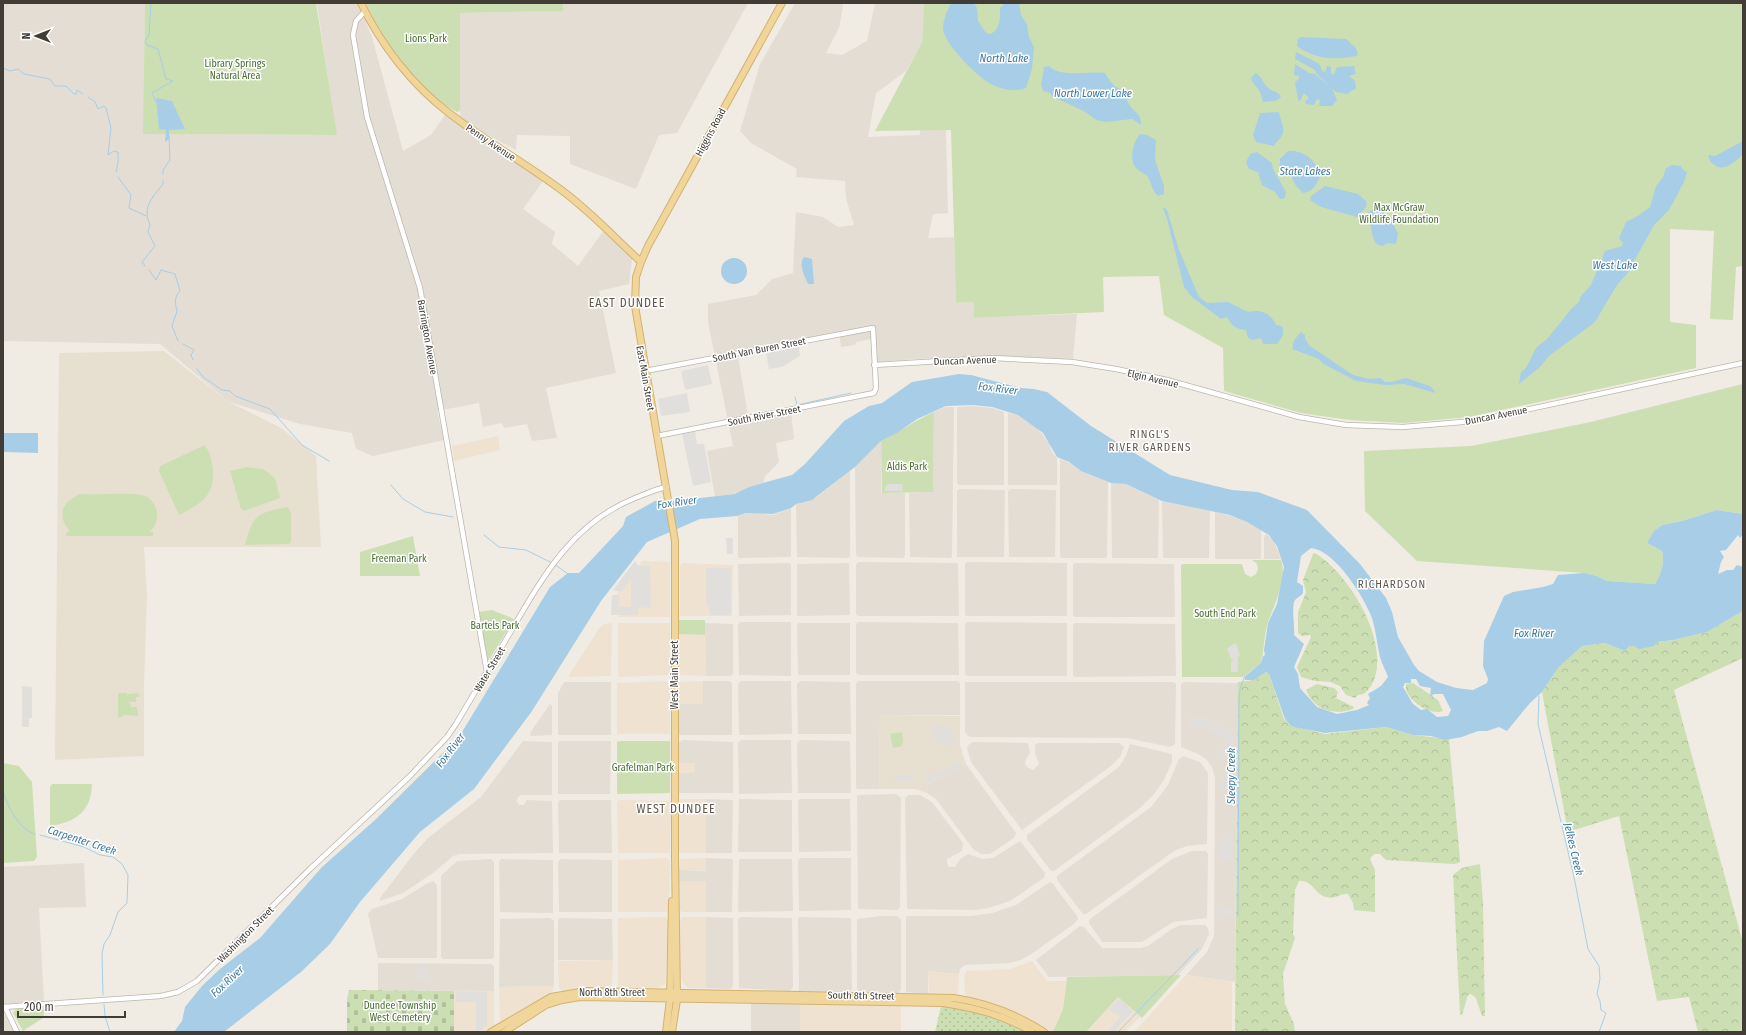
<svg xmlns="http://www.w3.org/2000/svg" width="1746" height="1035" viewBox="0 0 1746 1035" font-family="'Fira Sans Condensed',sans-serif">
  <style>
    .residential { fill: #e3ddd3 }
    .commercial { fill: #f0e2d1 }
    .education { fill: #e7e0d0 }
    .grass { fill: url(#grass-dots) }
    .forest { fill: url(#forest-crowns) }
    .cemetery { fill: url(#cemetery-stones) }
    .park { fill: #ccdfb2 }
    .parking { fill: #e1dfdc }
    .water { fill: #a7cee6; fill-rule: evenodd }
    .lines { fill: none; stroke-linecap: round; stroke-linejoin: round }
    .stream { stroke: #a7cee6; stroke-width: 1 }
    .tertiary-casing { stroke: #bdb6ab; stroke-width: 6 }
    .primary-casing { stroke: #d3b26f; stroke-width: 8 }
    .tertiary { stroke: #fff; stroke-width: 4.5 }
    .primary { stroke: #f1d69c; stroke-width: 6 }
    .labels { text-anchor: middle; stroke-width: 3; stroke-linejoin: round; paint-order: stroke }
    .park-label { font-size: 10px; fill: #486b30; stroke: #fff }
    .street-label { font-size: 10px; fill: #413c35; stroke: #fff }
    .water-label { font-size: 11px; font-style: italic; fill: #3c789e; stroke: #fff }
    .neighbourhood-label { font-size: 11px; letter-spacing: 1px; fill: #62594e; stroke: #fff }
    .quarter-label { font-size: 12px; letter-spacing: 1px; fill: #62594e; stroke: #fff }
  </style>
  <defs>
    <pattern id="grass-dots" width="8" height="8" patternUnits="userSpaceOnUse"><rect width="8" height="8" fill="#ccdfb2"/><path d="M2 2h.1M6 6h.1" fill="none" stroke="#b0c09a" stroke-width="1.8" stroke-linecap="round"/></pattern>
    <pattern id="forest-crowns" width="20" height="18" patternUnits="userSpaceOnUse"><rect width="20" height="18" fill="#ccdfb2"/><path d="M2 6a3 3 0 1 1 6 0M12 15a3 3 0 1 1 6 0" fill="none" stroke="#b0c09a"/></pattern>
    <pattern id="cemetery-stones" width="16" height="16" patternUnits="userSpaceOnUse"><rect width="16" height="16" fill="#ccdfb2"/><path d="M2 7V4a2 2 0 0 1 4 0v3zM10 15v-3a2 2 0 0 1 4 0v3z" fill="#b0c09a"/></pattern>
  </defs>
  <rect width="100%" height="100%" fill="#f0ece4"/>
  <path class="residential" d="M3 3H145L144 134 336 135 317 3H358L372 37 403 151 431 135 445 115 543 181 523 209 555 232 552 244 578 266 604 230 632 259 629 284 599 291 616 373 546 388 557 438 532 441 527 424 504 428 502 423 483 427 479 403 437 411 444 440 373 456 356 449 352 433 300 424 229 402 160 344 3 341Z
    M563 3H748L677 133 659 135 636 189 570 164V136L517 135 516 150 473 127 460 116V13L563 11Z
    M795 3H842L843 6 839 28 826 53 842 55 867 41 875 3H924L922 42 906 71 876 93 868 137 920 135V130H946L948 213 933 214 928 238 954 237 956 303 974 302V318L1077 314 1073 359 1001 356 915 359 877 362 876 338 856 342 855 345 841 347 839 332 737 351 749 421 791 412 794 439 776 443 779 462 765 476 763 483 735 494 715 497 707 451 733 446 708 322V304L756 295 772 279 793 273 796 212 823 217 838 227 854 225 846 198 845 181 796 177 797 169 751 143 740 131 760 64Z
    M973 406 992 408 1004 412V485H959L957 483V407Z
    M946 407H954L952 556 951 558 910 557 909 493 933 492 934 412Z
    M1008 413 1018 415 1036 427 1049 443 1052 452 1057 458V485H1008Z
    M881 441V493H905V555L903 558 858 557 856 555 855 467Z
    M1060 459 1069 463 1081 471 1108 482 1107 557 1105 558H1062L1060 557Z
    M850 471V556L848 558 797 557 796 504 817 497Z
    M1111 483 1126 484 1159 500 1158 558H1112Z
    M959 489 1005 490 1004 557H957V491Z
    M1011 489 1056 490 1055 557H1009L1008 491Z
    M1162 501 1210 511 1209 558H1163Z
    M791 508V557L738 558V516L746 513 773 515Z
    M1215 512 1239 518 1261 530V559H1215Z
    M1266 534 1274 541 1281 559H1264V537Z
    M858 562 958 563 959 616H858L856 614V565Z
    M966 562 1067 563V616H966L965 614V565Z
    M790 563 791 565V615L739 616 738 564Z
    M849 563 850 615 797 616V564Z
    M1074 563 1174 564 1175 617H1074L1073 615V566Z
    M740 622H791V676L739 675 738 625Z
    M858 622 958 623 959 675H858L856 673V624Z
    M967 622 1067 623V676H967L965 674V625Z
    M705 623 733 624V674L731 676H706Z
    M799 623H850V675H798L797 625Z
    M1075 623 1175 624 1176 676 1074 677 1073 674V625Z
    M703 681H730L732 683V735H680L679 734 678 704H703Z
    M741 681H791L792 734 739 735 738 684Z
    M800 681 850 682 851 734H798L797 684Z
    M858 681H957L960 683V715H880L879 789H858L856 788V684Z
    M564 682H611V735H558V693Z
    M965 682H1174L1176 684 1175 744 1170 747 1127 738 971 737 968 736 965 732Z
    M1184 682 1238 683 1235 982 1186 975 1207 952 1214 936 1215 778 1212 767 1206 759 1198 754 1181 747V684Z
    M550 704 552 706V735L531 736 530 733Z
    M683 740 733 742V793H679L678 773 695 772V763H678V743Z
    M741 740H791L792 793 739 794 738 743Z
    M800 740 850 741 851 793H798L797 743Z
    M523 741 552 742V795H521L518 797 517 801 519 805H524L527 800 552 801 553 853 460 854 453 856 433 873 403 893 380 901V898L416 851 428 838 481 797Z
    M560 741H611L610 794H558V743Z
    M973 742 1028 743 1030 753 1026 759 1025 764 1027 767 1033 770 1039 764 1035 753V745L1038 743H1119L1124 747 1120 757 1111 766 1022 830 971 762 967 748 969 744Z
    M1130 744 1172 754V762L1164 780 1154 794 1140 808 1054 871H1051L1027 839V835L1119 767 1126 756Z
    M1183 756 1200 762 1208 773 1207 844 1187 846 1174 851 1086 914H1083L1057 880V876L1151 807 1168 785 1179 759Z
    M966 764 1016 833 1014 838 990 854H982L974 850 936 799 927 793 928 784Z
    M896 794 901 798 900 908 897 910 858 909 857 795Z
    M909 795H920L932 802 963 843 962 851 947 859V863L949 867H955L960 859 968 854 982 859 993 858 1020 841 1045 873 1044 878 1010 901 988 908 975 910 907 909 905 798Z
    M706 799 733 800 732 853H706Z
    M739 799 792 800V852H738Z
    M800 799H850L851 851 799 852 798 801Z
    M560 800H611L612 853H559L558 802Z
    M1192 851H1206L1208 854 1207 918 1173 922 1142 942H1102L1089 923 1090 919 1172 859Z
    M706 858 733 859 732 912H706V881H679V870L706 871Z
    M800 858H851V910L799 911 798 861Z
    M491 859 494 862V958L491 959H443L441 957V876L457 861Z
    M501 859 553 860V913L500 912 499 862Z
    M561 859 612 860V912H559L558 862Z
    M739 859H792L793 911 739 912 738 910Z
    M84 863 86 907 39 908 44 1002 3 1004V867Z
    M433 881 437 885V958H378L368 914 372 909 402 899 426 884Z
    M1050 882 1053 884 1077 916 1078 919 1075 923 1033 953 1021 960 1009 963 965 965 960 969 959 974 928 971V994L906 992V918L907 916H971L992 913 1016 905Z
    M880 916H897L901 919V990L898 993 859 992 857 988V919Z
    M706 917 733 918V986L730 989 706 988Z
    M741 917 792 918 793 987 790 991 739 988 738 919Z
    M800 917 851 918 852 989 850 992 799 991 798 919Z
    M550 918 554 921V986L499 987 500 919Z
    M560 918 612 919 613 960H558V920Z
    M1181 925H1205L1208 928 1209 934 1202 949 1178 975 1049 977 1036 960 1080 926 1084 927 1102 948H1140L1148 946 1172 929Z
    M378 963 491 964 494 966V991L378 990Z
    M751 1003H800V1032H751Z
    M3 1012 14 1032H3Z"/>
  <path class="commercial" d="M498 436 500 450 454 461 452 446Z
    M642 561 670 562V617H618V592Z
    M682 563 733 565 732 616H680V566Z
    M612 623 611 676 570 677 569 675 600 627 604 624Z
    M618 623H670V675L619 677 618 674Z
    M679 634 705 635 706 676 678 675Z
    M666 681 670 684V734H617V683Z
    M703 681V704H678L679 682Z
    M678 763H695V772L678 773Z
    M681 799H706V853H682L679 852 678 803Z
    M619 800 671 801 670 853H618L617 802Z
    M666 858 670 861 669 911 666 912H618V860Z
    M706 858V870H679L680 859Z
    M679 881H706V912H683L680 911Z
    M665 917 669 921 665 984 658 988H620L618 985V918Z
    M682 917H706V988H688L682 981 679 964V921Z
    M613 960 612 986 562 991 559 989 558 961Z
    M1032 961 1047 981H1066L1063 1009 1053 1032H1048L1008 1010 965 996 964 975 967 971 1010 969Z
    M928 971 959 974 958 994 954 995 929 994Z
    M1186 975 1232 982V1032H1134Z
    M554 986 551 995 531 1004 505 1021H500L499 987Z
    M454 991H494V1027L487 1032H454Z
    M1118 997 1140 1017 1125 1032H1086Z
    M800 1004 901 1005V1032H800Z"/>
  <path class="education" d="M164 351 229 402 281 428 316 456 321 547H144L147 595 144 685V756L55 760 59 353Z
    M880 715 960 716V745L966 764 928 784 927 793 915 789H879Z"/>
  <path class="grass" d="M941 1006C961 1002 1008 1023 1027 1032H935Z"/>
  <path class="forest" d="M1315 553C1349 574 1387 637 1375 677 1374 682 1368 692 1363 694 1359 695 1358 694 1355 698L1346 695 1340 686 1330 682 1315 681 1301 677 1297 667 1311 637 1310 635 1302 636 1298 633V612L1306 592 1303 580 1313 554Z
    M1743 611V658L1674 690 1743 943V1032H1698L1689 997 1657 1001 1619 816 1568 832 1542 692 1558 668 1582 646 1605 643 1625 651 1629 646 1673 640 1707 632Z
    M1266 672 1269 674 1284 719 1291 726 1325 734 1386 727 1413 735 1449 739 1460 859V862L1455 864 1386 860 1380 854H1374L1370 859 1375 870V912L1354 910 1353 903 1348 894C1340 893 1334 900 1326 897 1314 894 1313 880 1299 881L1295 890 1293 934 1295 938 1283 974 1285 1004 1294 1024 1295 1032H1235L1238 682 1254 680Z
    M1413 683 1438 700 1443 711C1430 716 1409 701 1406 689V684Z
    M1317 684 1334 688 1338 692 1336 698 1354 707 1353 709C1336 716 1313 710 1306 690Z
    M1480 864 1483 902 1485 1016H1482L1476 998 1471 994 1468 995 1462 1015H1460L1453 875 1462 868Z"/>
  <path class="cemetery" d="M349 990 454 991V1032H347V999Z"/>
  <path class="park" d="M145 3H316L337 135 143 134Z
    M366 3H563V11L460 13V111L457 112C421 93 382 40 366 3Z
    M924 3H1743V266L1736 267 1733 320 1710 319 1714 231 1670 229V322L1696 325V368L1469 417 1404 423 1349 420 1301 413 1224 391 1223 348 1164 315 1159 276 1103 277 1104 312 974 318V302L956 303 951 130 875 131 922 42Z
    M1743 384V514L1717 510 1682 521 1662 525 1653 532 1647 543 1662 551C1665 563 1661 574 1655 584L1607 581 1597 576 1584 573 1417 561 1365 511 1364 451 1471 446 1591 422Z
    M934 412 933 492 882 493 881 441C900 432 915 420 934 412Z
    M205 445C211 454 213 464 213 475 213 498 198 505 179 515L159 471 160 466Z
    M247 467 263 469 275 478 280 498 244 511 241 509 230 471Z
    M80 494C95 495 130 492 142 495 150 497 156 504 157 513 158 520 155 528 149 532H153V536H66L67 532 70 531C56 516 62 502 80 494Z
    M288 507 291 513V542L289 544 245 545C253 514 257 513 288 507Z
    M413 536 420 576H360V552Z
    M1252 560H1281C1288 579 1274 605 1268 622 1264 635 1264 650 1261 663L1243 677H1182L1181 565 1183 564H1242L1245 574 1251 577 1256 574 1258 569 1257 564Z
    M492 610 514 619 489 660H487L479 612Z
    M675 620H705V635L675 634Z
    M118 693H127V696L128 694 139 693V697H136V702H127L130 703 131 707H137L138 716 125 715 118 718Z
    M902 732 903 740 902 746 893 748 890 734Z
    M619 741H670V793L617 794V742Z
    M3 763 19 766 32 782 37 857 34 861 3 863Z
    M52 784H92C91 812 76 822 50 826V787Z
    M1181 975 1142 1018 1118 997 1086 1032H1053L1063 1009 1067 977Z
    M42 1007 45 1009 43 1018 23 1031 13 1013 16 1009Z"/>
  <path class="parking" d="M799 347 800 356 782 367 769 369 766 353Z
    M708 365 712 384 685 390 681 371Z
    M687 393 690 412 661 416 658 399Z
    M695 431 697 444H704L711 482 693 486 682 434Z
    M887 484H902L903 491H884Z
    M726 538H733V554H727Z
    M635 561 638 566H650L651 607 638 608V615H611L612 595H619V607H631V576L630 581 621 592 613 590Z
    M706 568H731V615H710L708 605 706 602Z
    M1236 643 1240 656 1238 657V672H1231V661L1234 660 1231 659 1227 648Z
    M22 686 32 687V718H29V727H22Z
    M1189 718H1209V722L1211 723 1207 728H1189Z
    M1212 723 1231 731 1230 734 1235 737 1232 757H1222L1221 749 1227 739 1209 732Z
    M933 726H946V729L949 727 954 735 952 738 957 737V742L946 747 940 742 938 743 929 729H933Z
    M959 762 961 767 928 783 925 776 931 775Z
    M1232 775 1233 790H1220V779Z
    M895 776H915L913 781H892Z
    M1220 838H1231V849H1219Z
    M1218 850H1231V860H1220Z
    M1219 907H1234L1233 918 1219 917Z
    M417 966H426V981H417Z
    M456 991 487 992V1027H484L480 1032H476V1002H456Z
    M1119 998 1133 1011 1114 1032H1107L1120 1017 1108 1009Z"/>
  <path class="water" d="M951 3H974L977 8 978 21 986 33 991 34C1001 27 1000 19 1000 8L1005 3H1019L1021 15 1027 24 1029 37 1034 47 1032 69 1026 88C1014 92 1005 90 993 85 980 80 944 44 943 29 943 20 947 11 951 3Z
    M1301 37 1346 39 1356 48 1358 54 1356 56C1335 60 1316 60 1297 46L1298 39Z
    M1296 52C1300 54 1319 63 1320 65 1321 67 1321 69 1322 71L1325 72 1327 66 1331 67V73L1333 75 1337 67 1354 66 1356 74 1349 76 1355 81 1356 88 1347 94 1336 92 1316 73 1315 70 1295 59Z
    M1295 64 1309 73 1315 74 1332 88 1337 100 1332 106H1319L1320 100 1317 99 1314 105 1306 104 1305 101 1309 98 1304 93 1300 101 1298 100 1295 82 1299 79V76L1294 75Z
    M1049 66C1060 78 1090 71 1105 73 1110 80 1113 88 1122 89 1125 94 1126 99 1129 104 1133 112 1142 113 1141 125L1132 119 1106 122 1096 120 1084 111 1053 97 1050 93 1043 91 1041 85 1044 67Z
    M1256 73C1262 78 1263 82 1267 87 1271 91 1277 91 1281 96L1280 98 1275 101 1263 102C1261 87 1252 85 1251 78Z
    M156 98 172 101 185 129 169 130V139L165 142 166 130 159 129Z
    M1279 112C1280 119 1286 129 1282 135 1280 140 1276 141 1274 146L1256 142 1253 135 1260 113Z
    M1140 134 1147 135 1156 140 1155 160 1164 186V194L1158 196C1152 191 1152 185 1149 179 1147 174 1141 173 1137 169 1128 161 1133 142 1140 134Z
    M1743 141V154C1735 162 1723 174 1712 163 1709 161 1709 158 1708 155L1715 156Z
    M1288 151C1305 150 1316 160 1320 176 1317 184 1313 192 1303 193L1296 186 1290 174 1284 170 1280 165V159Z
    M1257 152 1272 163 1273 169 1286 192 1285 198 1280 199 1275 192 1262 185 1258 172 1249 169 1246 162 1250 154Z
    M1672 165 1681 166 1682 169 1687 172 1684 182 1669 210 1654 225 1627 274 1617 285 1595 322 1549 356 1540 367 1519 384 1521 372 1526 368 1536 348 1547 339 1572 308 1579 302 1580 297 1591 285 1605 251 1622 246 1623 243 1619 238 1626 222 1638 216 1650 207 1656 186 1663 177 1666 168Z
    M1325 186 1358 194 1367 202 1366 207 1357 217 1321 207 1310 200 1311 196Z
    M1375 207 1386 214V219L1393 223 1398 234 1396 244 1387 243 1383 246C1372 246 1372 231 1370 222L1365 220 1368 213Z
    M1163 208H1165L1167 210 1179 250 1199 297 1207 303 1228 302 1248 312C1260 309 1271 313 1276 325L1282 326C1285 334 1282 337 1277 344H1263L1261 338 1253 340 1248 338 1246 330C1235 329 1232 326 1227 317L1221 319 1192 297 1184 287 1167 219Z
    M804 257 812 259 814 284H808C805 276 798 265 804 257Z
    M721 271a13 13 0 1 1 26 0a13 13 0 1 1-26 0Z
    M1301 332 1305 335V339L1310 346 1353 375 1369 379 1381 378 1385 382H1391L1406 378 1430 386 1436 393 1404 384 1385 385 1356 381 1322 363 1319 359 1292 349 1294 340Z
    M959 374 971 375 1021 388 1034 389 1047 392 1091 426 1170 475 1232 490 1258 492 1307 510 1360 564 1386 598 1392 612 1398 637 1414 665 1419 671 1437 682 1456 688 1473 690 1487 683 1488 679 1483 666 1484 641 1504 596 1513 592 1543 587 1553 584 1558 575 1584 573 1597 576 1607 581 1655 584C1661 574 1665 563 1662 551L1647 543 1653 532 1662 525 1682 521 1717 510 1743 514V534L1740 538 1738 535 1726 550 1720 551 1724 557 1721 562 1718 574 1727 570H1733L1737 565 1743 567V611L1707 632 1673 640 1657 642 1654 646 1639 649 1634 646H1629L1625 651 1605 643 1582 646 1558 668 1542 692 1530 703 1507 731 1499 727 1487 731H1478L1462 737 1445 740 1431 736 1413 735 1386 727 1325 733 1298 728 1291 726 1285 719 1269 674 1266 672 1254 680H1245L1244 677 1261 663 1263 656 1265 655 1264 650 1268 623 1277 604 1284 567 1277 546 1269 535 1247 522 1230 515 1162 501 1126 484 1111 483 1081 471 1069 462 1057 457 1043 433 1018 415 992 407 973 405 946 406 917 419 897 433 881 441 855 467 812 500 796 504 791 508 773 514 746 513 737 516 700 519 647 542 601 601 532 711 474 789 420 832 360 902 330 944 301 972 224 1032H174L182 1021 185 1007 202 986 220 969 260 938 322 867 375 820 459 737 550 587 568 573H579L623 526 626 517 655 501 683 500 735 494 749 487 792 475 805 464 844 421 869 406 882 403 912 382ZM1311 548C1335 550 1364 597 1372 618 1376 631 1377 644 1380 657 1382 664 1386 671 1388 677L1381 686 1368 694 1370 698 1367 703 1369 705 1357 710 1337 714 1317 707 1300 688 1298 674 1294 667 1304 644 1294 635C1295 626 1291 606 1295 600 1298 597 1301 596 1303 593V586L1297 582 1301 556ZM1411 679H1416L1420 686 1431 688 1430 697 1434 694H1443L1451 710 1448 716 1437 717 1427 709 1421 710 1413 704 1403 687 1405 683H1411Z
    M3 433H38V453L3 452Z"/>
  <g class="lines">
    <path class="stream" d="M151 3 149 35 145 41 147 45 158 49 166 79 173 81 152 93 156 102
      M3 68 10 71 18 69 24 74 50 79 55 86H66L74 94H76L77 90 83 94
      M88 97 95 102 98 109 104 106 106 108 111 128 108 155 114 151 118 152V163L116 172
      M163 174V170L170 160 169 136
      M118 177 131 195 129 208 146 216
      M145 266 142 262 155 246 148 232 150 225C142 207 152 198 163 184V180
      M149 270 156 280 161 270 175 274 180 291C174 297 175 303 177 311L172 326 178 341
      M183 344 194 350 191 355 193 360
      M197 369 203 377 222 390 230 391 235 396 270 409 302 445 329 461
      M795 397 797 405 851 393
      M391 485 403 499 425 512 453 517
      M484 535 499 547 526 550 552 563
      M554 564 568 574
      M1539 696 1538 724 1574 877 1588 949 1599 966 1600 979 1597 994 1600 1001 1601 1010 1606 1013 1599 1032
      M3 792C9 808 18 829 35 834
      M40 835 84 847 100 855 113 857 122 864 128 875 127 903 118 912 110 935 104 944 102 954 103 995
      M1238 916 1239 701 1240 689 1244 678
      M104 1004 105 1016 110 1032
      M1118 1032 1198 949"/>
    <g class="tertiary-casing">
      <path id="tertiary" d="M365 11 356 21 353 35 367 117 420 288 487 672
        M874 365 993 358 1072 362 1116 369 1167 380 1299 417 1346 425 1403 427 1474 421 1743 363
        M645 371 873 328 876 388 874 393 657 436
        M3 1007 161 996 178 992 197 981 310 869 409 777 447 737 456 724C472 697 488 670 504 643 539 584 568 525 635 498 646 494 655 489 667 487
        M5 1007 17 1032"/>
    </g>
    <g class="primary-casing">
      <path id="primary" d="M361 3C381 45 412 85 449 113 485 141 524 162 560 189 589 210 614 237 641 262
        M491 1032 551 997 586 991 954 998C987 1003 1016 1014 1044 1032
        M504 1032 546 1005 562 1000 580 997 943 1003C975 1008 1004 1015 1032 1032
        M666 1032 670 999 672 901
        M672 1032 677 1000 675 856V541L635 306 636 277 641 262 648 246 782 3"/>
    </g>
    <use href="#tertiary" class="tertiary"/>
    <use href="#primary" class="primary"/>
  </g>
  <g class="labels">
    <g class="park-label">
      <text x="426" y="42">Lions Park</text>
      <text x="235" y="67">Library Springs<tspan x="235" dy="12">Natural Area</tspan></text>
      <text x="1399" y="211">Max McGraw<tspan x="1399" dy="12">Wildlife Foundation</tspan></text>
      <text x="907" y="470">Aldis Park</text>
      <text x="399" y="562">Freeman Park</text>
      <text x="1225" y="617">South End Park</text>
      <text x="495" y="629">Bartels Park</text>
      <text x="643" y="771">Grafelman Park</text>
      <text x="400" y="1009">Dundee Township<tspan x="400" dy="12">West Cemetery</tspan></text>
    </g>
    <g class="street-label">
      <text transform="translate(710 132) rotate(-62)" y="4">Higgins Road</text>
      <text transform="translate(491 142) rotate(34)" y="4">Penny Avenue</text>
      <text transform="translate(428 337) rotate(80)" y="4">Barrington Avenue</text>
      <text transform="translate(759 349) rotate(-11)" y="4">South Van Buren Street</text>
      <text transform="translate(965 360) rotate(-2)" y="4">Duncan Avenue</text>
      <text transform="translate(646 378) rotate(80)" y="4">East Main Street</text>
      <text transform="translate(1153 378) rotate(13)" y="4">Elgin Avenue</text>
      <text transform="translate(764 415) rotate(-11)" y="4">South River Street</text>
      <text transform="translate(1496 415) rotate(-11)" y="4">Duncan Avenue</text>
      <text transform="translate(489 669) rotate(-59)" y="4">Water Street</text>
      <text transform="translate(674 675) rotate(-90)" y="4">West Main Street</text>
      <text transform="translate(245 934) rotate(-45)" y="4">Washington Street</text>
      <text x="612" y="996">North 8th Street</text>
      <text transform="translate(861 995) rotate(1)" y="4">South 8th Street</text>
    </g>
    <g class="water-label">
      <text x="1004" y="62">North Lake</text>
      <text x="1093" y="97">North Lower Lake</text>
      <text x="1305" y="175">State Lakes</text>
      <text x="1615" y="269">West Lake</text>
      <text transform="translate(998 388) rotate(7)" y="4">Fox River</text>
      <text transform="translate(677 502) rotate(-8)" y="4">Fox River</text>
      <text x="1534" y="637">Fox River</text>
      <text transform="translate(450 750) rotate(-53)" y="4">Fox River</text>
      <text transform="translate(1231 776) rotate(-90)" y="4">Sleepy Creek</text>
      <text transform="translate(82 840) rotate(18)" y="4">Carpenter Creek</text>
      <text transform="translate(1574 849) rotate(77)" y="4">Jelkes Creek</text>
      <text transform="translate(227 981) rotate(-43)" y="4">Fox River</text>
    </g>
    <g class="neighbourhood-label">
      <text x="1150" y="438">RINGL'S<tspan x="1150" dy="13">RIVER GARDENS</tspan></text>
      <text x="1392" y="588">RICHARDSON</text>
    </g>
    <g class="quarter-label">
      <text x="627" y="307">EAST DUNDEE</text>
      <text x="676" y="813">WEST DUNDEE</text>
    </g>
  </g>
  <rect width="1746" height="1035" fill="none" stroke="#413c35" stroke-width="8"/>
  <g transform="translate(36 36) rotate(270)" stroke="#ffffff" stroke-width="3" paint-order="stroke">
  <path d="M0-3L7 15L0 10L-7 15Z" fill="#413c35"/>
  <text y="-6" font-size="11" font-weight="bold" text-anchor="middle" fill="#413c35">N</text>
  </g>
  <path d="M18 1011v6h107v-6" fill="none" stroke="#413c35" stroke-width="2"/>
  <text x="24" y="1011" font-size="12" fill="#413c35" stroke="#ffffff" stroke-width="3" paint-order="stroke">200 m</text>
</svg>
